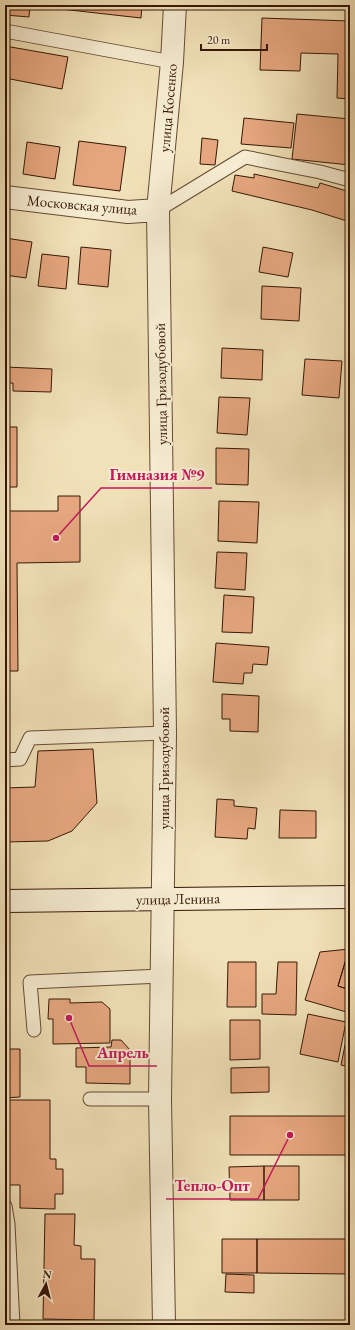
<svg xmlns="http://www.w3.org/2000/svg" width="355" height="1330" viewBox="0 0 355 1330" font-family="'EB Garamond',serif">
  <style>
    .building { fill: #e6a77f; stroke: #361706 }
    .lines { fill: none; stroke-linecap: round; stroke-linejoin: round }
    .service-casing { stroke: #654a32; stroke-width: 15 }
    .minor-casing { stroke: #654a32; stroke-width: 24 }
    .secondary-casing { stroke: #361706; stroke-width: 24 }
    .service { stroke: #f6ecd1; stroke-width: 13 }
    .minor { stroke: #f6ecd1; stroke-width: 22 }
    .secondary { stroke: #f6ecd1; stroke-width: 22 }
    .labels { text-anchor: middle; stroke-width: 4; stroke-linejoin: round; paint-order: stroke }
    .street-label { font-size: 15px; fill: #361706; stroke: #f6ecd1 }
    .leader { fill: none; stroke: #c2185b; stroke-width: 1.5 }
    .callout-dot { fill: #c2185b; stroke: #f6ecd1; stroke-width: 1.5 }
    .callout-label { font-size: 16px; text-anchor: middle; font-weight: bold; fill: #c2185b; stroke: #f6ecd1; stroke-width: 4; stroke-linejoin: round; paint-order: stroke }
  </style>
  <rect width="100%" height="100%" fill="#f1e1b8"/>
  <filter id="stains"><feTurbulence type="fractalNoise" baseFrequency=".005" numOctaves="4"/><feColorMatrix values="0 0 0 0 .2 0 0 0 0 .09 0 0 0 0 .02 0 0 0 .5 -.17"/></filter>
  <radialGradient id="worn" r=".72"><stop offset=".6" stop-color="#630" stop-opacity="0"/><stop offset="1" stop-color="#630" stop-opacity=".3"/></radialGradient>
  <path class="building" d="M5 5H30L29 17 5 15Z
    M62 5H142L141 18 61 9Z
    M262 18 350 21V99L337 98 338 54 301 53 300 71 260 70Z
    M5 46 68 57 62 89 5 78Z
    M297 114 350 119V165L292 159Z
    M244 118 294 123 291 148 241 144Z
    M202 138 218 140 215 165 200 164Z
    M79 141 126 147 120 191 73 185Z
    M27 142 60 147 55 179 23 174Z
    M254 174 318 188 320 183 350 192V222L312 210 232 191 235 175 254 178Z
    M5 238 32 242 26 278 5 275Z
    M81 247 111 250 108 287 78 284Z
    M263 247 293 253 288 277 259 272Z
    M42 254 69 257 66 289 38 286Z
    M262 286 301 288 299 321 261 319Z
    M222 348 263 350 262 380 221 378Z
    M305 359 342 361 339 398 302 395Z
    M5 367 52 369 51 392 13 391V383H5Z
    M219 397 250 398 247 435 217 433Z
    M5 427H17V487H5Z
    M216 448 249 449 248 485 216 484Z
    M58 496H80V562L17 563 18 671H5V511H58Z
    M219 501 259 502 257 543 218 541Z
    M217 552 247 553 245 590 215 588Z
    M224 595 254 597 252 633 222 632Z
    M216 643 269 647 267 665 253 664 252 673H244L243 684 213 682Z
    M222 694 259 696 258 732 230 731V719H222Z
    M93 749 97 803 72 831 48 841 5 842V788L35 787 38 751Z
    M217 799 234 800V806L257 808 255 829 248 828 247 839 215 837Z
    M280 810 316 811V838H279Z
    M349 949 338 986 350 990V1013L305 1000 320 952Z
    M349 949H350V990L338 986Z
    M228 962H256V1007H227Z
    M278 962H297L296 1015 262 1014V994H276Z
    M49 999H70V1003L102 1002 110 1009V1043L53 1044V1019H48Z
    M308 1014 346 1022 338 1062 300 1054Z
    M230 1020H260V1059L230 1060Z
    M350 1020V1067L341 1065Z
    M112 1040H121L130 1050V1084L86 1083V1067H76V1048L111 1047Z
    M5 1049H20V1097L5 1098Z
    M269 1067V1092L231 1093V1068Z
    M8 1100H50V1159H56V1169H63V1194H55V1209L20 1208V1185H8Z
    M230 1116H350V1155H230Z
    M264 1166V1200H230L229 1167Z
    M264 1166H299V1200H264Z
    M45 1214H75L74 1245 81 1246V1259H95L94 1320 43 1319Z
    M222 1239H257V1273H222Z
    M257 1239H350V1274L257 1273Z
    M226 1274 254 1275V1293L225 1292Z"/>
  <g class="lines">
    <g class="service-casing">
      <path id="service" d="M5 31 172 62
        M158 210 245 157 320 172 350 180
        M5 760 20 759 30 738 165 733
        M34 1030 30 982 161 976
        M90 1099H160
        M5 1206 8 1224 13 1325"/>
    </g>
    <g class="minor-casing">
      <path id="minor" d="M5 197 128 212 158 210
        M164 1325 160 1099 165 733 158 210 172 62 175 5"/>
    </g>
    <g class="secondary-casing">
      <path id="secondary" d="M5 901 350 897"/>
    </g>
    <use href="#service" class="service"/>
    <use href="#minor" class="minor"/>
    <use href="#secondary" class="secondary"/>
  </g>
  <g class="labels">
    <g class="street-label">
      <text transform="translate(168 108) rotate(-85)" y="5">улица Косенко</text>
      <text transform="translate(82 205) rotate(5)" y="5">Московская улица</text>
      <text transform="translate(161 384) rotate(-91)" y="5">улица Гризодубовой</text>
      <text transform="translate(164 768) rotate(-90)" y="5">улица Гризодубовой</text>
      <text transform="translate(178 899) rotate(-1)" y="5">улица Ленина</text>
    </g>
  </g>
  <path class="leader" d="M56 538L101 488H212M69 1018L89 1066H157M290 1135L258 1199H166"/>
  <g class="callout-dot">
    <circle cx="56" cy="538" r="4"/>
    <circle cx="69" cy="1018" r="4"/>
    <circle cx="290" cy="1135" r="4"/>
  </g>
  <g class="callout-label">
    <text x="157" y="480">Гимназия №9</text>
    <text x="123" y="1058">Апрель</text>
    <text x="212" y="1191">Тепло-Опт</text>
  </g>
  <rect width="355" height="1330" fill="none" stroke="#f1e1b8" stroke-width="20"/>
  <rect x="6" y="6" width="343" height="1318" fill="none" stroke="#361706" stroke-width="2"/>
  <rect x="10" y="10" width="335" height="1310" fill="none" stroke="#361706"/>
  <g transform="translate(46 1284) rotate(7)" stroke="#f6ecd1" stroke-width="3" paint-order="stroke">
  <path d="M0-3L7 15L0 10L-7 15Z" fill="#361706"/>
  <text y="-6" font-size="11" font-weight="bold" text-anchor="middle" fill="#361706">N</text>
  </g>
  <path d="M201 44v6h66v-6" fill="none" stroke="#361706" stroke-width="2"/>
  <text x="207" y="44" font-size="12" fill="#361706" stroke="#f6ecd1" stroke-width="3" paint-order="stroke">20 m</text>
  <rect width="100%" height="100%" filter="url(#stains)"/>
  <rect width="100%" height="100%" fill="url(#worn)"/>
</svg>
